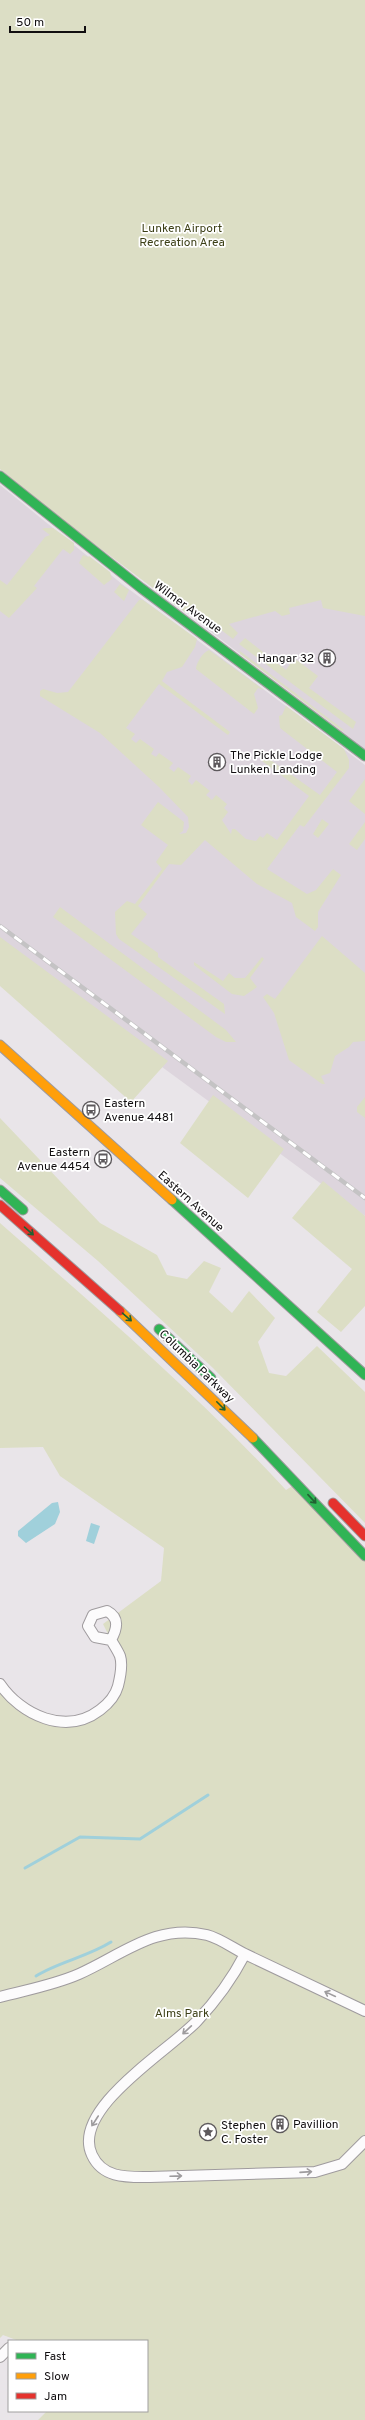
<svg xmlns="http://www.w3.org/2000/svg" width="365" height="2420" viewBox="0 0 365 2420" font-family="Overpass,sans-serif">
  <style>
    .built { fill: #ddd5dd }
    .green { fill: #dcdec5 }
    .water { fill: #a0d0db }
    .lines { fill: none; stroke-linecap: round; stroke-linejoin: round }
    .stream { stroke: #a0d0db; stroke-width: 3 }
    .street-casing { stroke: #9f9b9e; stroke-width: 12 }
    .fast-casing { stroke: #9f9b9e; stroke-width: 11 }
    .slow-casing { stroke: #9f9b9e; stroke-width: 11 }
    .jam-casing { stroke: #9f9b9e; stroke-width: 11 }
    .street { stroke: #fcfbfc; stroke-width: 10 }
    .fast { stroke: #30b455; stroke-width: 9 }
    .slow { stroke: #ff9f0a; stroke-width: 9 }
    .jam { stroke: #e5322d; stroke-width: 9 }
    .rail-casing { stroke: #c4c3c4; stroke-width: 4.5 }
    .rail { stroke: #fff; stroke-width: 3; stroke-dasharray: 9; stroke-linecap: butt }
    .oneway { stroke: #206132 }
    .oneway2 { stroke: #9e9c9e }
    .labels { text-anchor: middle; stroke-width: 3.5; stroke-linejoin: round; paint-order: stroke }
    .park-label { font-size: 12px; fill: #3c3f16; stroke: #fff }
    .street-label { font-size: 12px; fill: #110e10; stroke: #fff }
    .poi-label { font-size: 12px; fill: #110e10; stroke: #fff; text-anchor: start }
  </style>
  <rect width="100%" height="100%" fill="#e9e5e9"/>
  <path class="built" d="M0 485 122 584 365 765V1216L0 948Z
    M365 577V749L206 628 209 621Z"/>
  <path class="green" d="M0 0H365V616L323 608 321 600 289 608 290 614 282 616 275 611 229 624 238 633 233 639 195 610 185 612 57 516 0 469Z
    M45 528H53L74 543V550L70 554 63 549 34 586 37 588 9 618 0 611V580L7 585 45 537 50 535 42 529Z
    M83 555 88 557 89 556 110 572 112 579 104 585 79 563Z
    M120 584 129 590 124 601 114 592Z
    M139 600H143L197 639 195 647 182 667 167 672 162 681 230 732 228 735 159 684 126 728 135 734 131 739 136 743 140 739 154 749 151 754 156 757 159 753 173 763 169 768 174 772 178 767 191 776 188 781 192 785 196 780 210 791 206 795 212 800 216 795 227 804 224 808 228 812 222 820 231 834 232 829H235L246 839 256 841 260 836 263 838 267 833 277 840 309 796 262 761 265 756 320 795 337 772 280 728 279 716 282 715 286 706 344 749 349 760V768L304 827 300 825 267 869 307 894 316 890 333 869 341 875 318 912V927L315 931 296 917 292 903 257 884 205 840 181 865 169 864 138 906 147 914 131 934 158 953V957L224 1004 225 1014 119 939 116 934 115 912 127 901 135 904 162 869 156 862 168 845 141 825 158 802 184 822 183 831 179 834 186 833 189 827 188 817 159 787 100 733 40 696V691L43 689 57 693 68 692Z
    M245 638 286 670 294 658 318 676 309 688 356 722 353 729 239 644Z
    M209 650 264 690 258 688 254 694 258 708 254 714 196 669C196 663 203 652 209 650Z
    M240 651 344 730 342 731 240 654Z
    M365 779V814L349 801Z
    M322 819 329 824 318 838 313 834Z
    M365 822V839L357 850 349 844Z
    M60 907 226 1030 236 1042H226L216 1037 53 917Z
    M322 936 365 973V1041L353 1042 349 1047 335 1056 330 1073 321 1076 325 1084H322L289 1060 274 1013 263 997 267 994 275 999Z
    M0 937 168 1061 131 1102 0 986Z
    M262 957 264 959 250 978 257 987 244 996 232 994 194 965V962L223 981 229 973 235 978H245Z
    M213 1095 284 1149 248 1198 180 1143Z
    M365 1097V1118L357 1112V1107Z
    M0 1118 100 1223 157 1255 167 1275 187 1279 204 1261 221 1268 209 1292 232 1313 249 1291 275 1318 258 1342 269 1373 286 1376 317 1346 365 1392V1523L213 1368 98 1261 0 1178Z
    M323 1181 365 1216V1306L341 1332 317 1312 352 1269 292 1218Z
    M0 1223C98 1309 197 1394 286 1490L297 1483 365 1556V2420H38L47 2411H147V2341H19L3 2335 0 2338V1684L19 1706 73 1722 108 1704 120 1678 111 1640 103 1624 161 1581 164 1548 60 1476 43 1447 0 1448Z"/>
  <path class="water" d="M58 1502 60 1512 55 1524 26 1543 18 1536V1531L52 1503Z
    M91 1523 100 1526 94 1544 86 1541Z"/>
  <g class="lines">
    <path class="stream" d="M25 1868 80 1837 140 1839 208 1795
      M36 1976C58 1962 87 1957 111 1942"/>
    <g class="street-casing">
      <path id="street" d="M107 1611C120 1618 117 1629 111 1640L95 1637 88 1626 93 1615Z
        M0 1684C21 1715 66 1736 100 1710 108 1704 115 1697 118 1686 120 1678 123 1665 120 1656 118 1651 114 1645 111 1640
        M0 1997C26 1990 54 1985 79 1974 122 1955 156 1923 207 1935 219 1938 233 1948 245 1954
        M365 2011 245 1954C233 1977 215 2002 197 2021 170 2050 70 2109 92 2155 103 2179 128 2177 150 2177L315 2172 342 2164 365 2141
        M0 2357 9 2348"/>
    </g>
    <g class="fast-casing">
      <path id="fast" d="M0 476 141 588 365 756
        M0 1190 23 1210
        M172 1200 365 1375
        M159 1329 211 1378
        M253 1438 365 1556"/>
    </g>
    <g class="slow-casing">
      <path id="slow" d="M0 1045 172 1200
        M120 1311 253 1438"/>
    </g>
    <g class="jam-casing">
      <path id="jam" d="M0 1205 120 1311
        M333 1503 365 1536"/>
    </g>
    <use href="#street" class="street"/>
    <use href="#fast" class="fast"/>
    <use href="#slow" class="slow"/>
    <use href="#jam" class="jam"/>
    <g class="rail-casing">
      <path id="rail" d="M0 926 365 1198"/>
    </g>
    <use href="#rail" class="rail"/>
  </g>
  <defs><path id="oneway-shaft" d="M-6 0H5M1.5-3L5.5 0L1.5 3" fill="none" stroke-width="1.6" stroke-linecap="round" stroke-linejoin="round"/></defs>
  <g class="oneway">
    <use href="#oneway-shaft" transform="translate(29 1231) rotate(41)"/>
    <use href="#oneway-shaft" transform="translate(127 1317) rotate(41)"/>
    <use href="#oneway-shaft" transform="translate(221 1406) rotate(45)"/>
    <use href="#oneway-shaft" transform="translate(312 1499) rotate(47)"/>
  </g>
  <g class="oneway2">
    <use href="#oneway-shaft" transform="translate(330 1994) rotate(-155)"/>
    <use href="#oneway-shaft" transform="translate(187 2030) rotate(137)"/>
    <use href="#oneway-shaft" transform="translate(95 2121) rotate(123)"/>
    <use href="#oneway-shaft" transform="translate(306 2172) rotate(-4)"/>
    <use href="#oneway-shaft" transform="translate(176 2176) rotate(-2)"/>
  </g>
  <defs>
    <g id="building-ring" transform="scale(0.9)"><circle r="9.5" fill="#fff" stroke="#5d595c" stroke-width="1.5"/><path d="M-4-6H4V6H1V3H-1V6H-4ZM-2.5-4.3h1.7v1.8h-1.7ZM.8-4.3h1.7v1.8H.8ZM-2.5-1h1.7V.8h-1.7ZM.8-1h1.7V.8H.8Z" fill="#5d595c"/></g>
    <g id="bus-ring" transform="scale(0.9)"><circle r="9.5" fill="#fff" stroke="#5d595c" stroke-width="1.5"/><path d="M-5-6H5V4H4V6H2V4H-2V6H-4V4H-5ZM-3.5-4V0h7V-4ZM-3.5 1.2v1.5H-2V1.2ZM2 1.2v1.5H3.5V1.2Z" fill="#5d595c"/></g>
    <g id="sight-ring" transform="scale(0.9)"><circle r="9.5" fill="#fff" stroke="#5d595c" stroke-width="1.5"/><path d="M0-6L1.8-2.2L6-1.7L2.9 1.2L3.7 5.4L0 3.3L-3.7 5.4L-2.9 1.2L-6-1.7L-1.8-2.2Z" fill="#5d595c"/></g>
  </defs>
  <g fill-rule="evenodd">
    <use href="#building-ring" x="327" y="658"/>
    <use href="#building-ring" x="217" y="762"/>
    <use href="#bus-ring" x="91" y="1110"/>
    <use href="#bus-ring" x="103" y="1159"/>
    <use href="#building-ring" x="280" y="2124"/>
    <use href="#sight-ring" x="208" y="2132"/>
  </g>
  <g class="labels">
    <g class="park-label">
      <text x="182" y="232">Lunken Airport<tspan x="182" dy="14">Recreation Area</tspan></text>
      <text x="182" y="2017">Alms Park</text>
    </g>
    <g class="street-label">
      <text transform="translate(188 607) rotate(36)" y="4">Wilmer Avenue</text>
      <text transform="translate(191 1201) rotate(42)" y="4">Eastern Avenue</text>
      <text transform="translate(197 1366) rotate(44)" y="4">Columbia Parkway</text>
    </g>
    <g class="poi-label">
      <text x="314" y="662" text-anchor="end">Hangar 32</text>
      <text x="230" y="759">The Pickle Lodge<tspan x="230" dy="14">Lunken Landing</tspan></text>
      <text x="104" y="1107">Eastern<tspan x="104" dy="14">Avenue 4481</tspan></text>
      <text x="90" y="1156" text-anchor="end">Eastern<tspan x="90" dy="14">Avenue 4454</tspan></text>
      <text x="293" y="2128">Pavillion</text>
      <text x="221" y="2129">Stephen<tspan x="221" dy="14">C. Foster</tspan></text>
    </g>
  </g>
  <rect x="8" y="2340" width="140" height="72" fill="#ffffff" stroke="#a09f9f"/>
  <rect x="16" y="2353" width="20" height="6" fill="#30b455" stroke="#a09f9f"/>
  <text x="44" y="2360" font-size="12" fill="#110e10">Fast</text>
  <rect x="16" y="2373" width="20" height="6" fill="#ff9f0a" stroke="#a09f9f"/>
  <text x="44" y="2380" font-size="12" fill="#110e10">Slow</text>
  <rect x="16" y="2393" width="20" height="6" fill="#e5322d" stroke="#a09f9f"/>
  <text x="44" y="2400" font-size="12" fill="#110e10">Jam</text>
  <path d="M10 26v6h75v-6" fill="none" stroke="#110e10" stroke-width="2"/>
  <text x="16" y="26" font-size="12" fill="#110e10" stroke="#ffffff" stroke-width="3" paint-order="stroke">50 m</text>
</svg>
